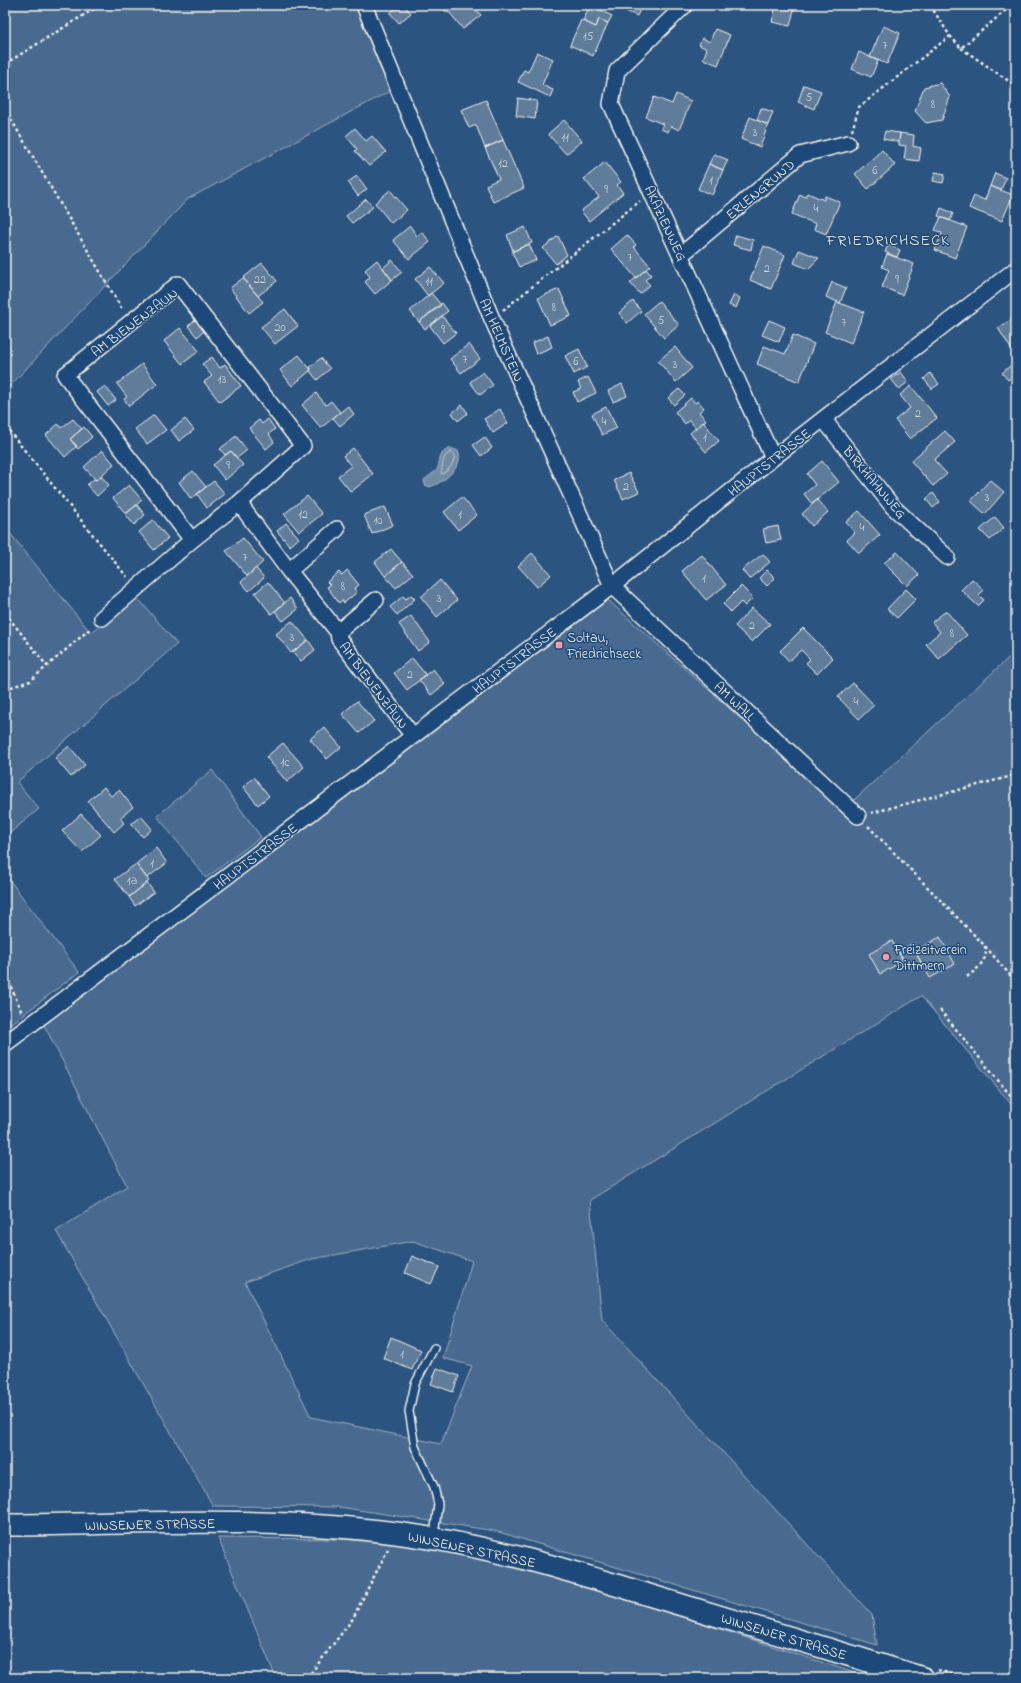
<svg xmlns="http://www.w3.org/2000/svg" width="1021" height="1683" viewBox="0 0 1021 1683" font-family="'Indie Flower',sans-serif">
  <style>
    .green { fill: #496b90; stroke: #9eaebc; fill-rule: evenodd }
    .water { fill: #738ca6; stroke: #a7b4c0 }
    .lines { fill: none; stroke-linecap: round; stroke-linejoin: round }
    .shore { stroke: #c0c9ce; stroke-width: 1 }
    .building { fill: #5e7b9a; stroke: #f4f1e8 }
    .service-casing { stroke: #f4f1e8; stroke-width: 10 }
    .minor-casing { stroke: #f4f1e8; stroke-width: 18 }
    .secondary-casing { stroke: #f4f1e8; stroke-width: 24 }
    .path { stroke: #f4f1e8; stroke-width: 2.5; stroke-dasharray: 3 3; stroke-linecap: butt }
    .service { stroke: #1f4a7a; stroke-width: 7 }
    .minor { stroke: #1f4a7a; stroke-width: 15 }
    .secondary { stroke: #1f4a7a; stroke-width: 21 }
    .poi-dot { fill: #ff9aa2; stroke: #1f4a7a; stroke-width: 1.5 }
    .labels { text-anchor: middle; stroke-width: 3; stroke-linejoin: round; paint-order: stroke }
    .number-label { font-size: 12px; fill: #ced4d4 }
    .street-label { font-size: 14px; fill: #f4f1e8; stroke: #1f4a7a }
    .poi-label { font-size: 14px; fill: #f4f1e8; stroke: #1f4a7a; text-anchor: start }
    .quarter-label { font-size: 16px; letter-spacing: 1px; fill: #f4f1e8; stroke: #1f4a7a }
  </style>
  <rect width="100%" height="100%" fill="#2c5481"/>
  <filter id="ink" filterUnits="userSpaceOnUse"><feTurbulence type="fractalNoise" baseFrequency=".025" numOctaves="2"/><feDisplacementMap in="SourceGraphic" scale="8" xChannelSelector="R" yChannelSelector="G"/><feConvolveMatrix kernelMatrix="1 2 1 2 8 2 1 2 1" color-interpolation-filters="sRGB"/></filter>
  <g filter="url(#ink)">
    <path class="green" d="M5 5H355L390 91 188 199 5 391Z
      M5 527 91 633 135 595 177 644 17 782 39 809 5 837Z
      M608 600 843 810 1016 651V1110L921 996 590 1200 602 1320 872 1615 877 1645 495 1531 339 1507 213 1506 56 1231 127 1186 44 1025ZM413 1241 472 1261 443 1358 472 1366 441 1444 311 1417 245 1282 312 1259Z
      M212 770 261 837 206 878 157 816Z
      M5 874 79 972 11 1024 5 1016Z
      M218 1538 343 1539 439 1549 582 1584 870 1678H276Z"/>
    <path class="water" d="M451 448 458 451C465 467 442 483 430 487L425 485 424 480 437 470C441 460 438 452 451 448Z"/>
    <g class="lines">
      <path class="shore" d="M451 452 455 455C454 463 449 471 442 474L441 472C444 464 441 456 451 452Z"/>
    </g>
    <path class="building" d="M400 5H404L411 13 399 23 390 13Z
      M440 5H472L481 15 463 29 449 12 447 13Z
      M590 5 612 16 608 23 599 19 596 27 583 21Z
      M618 5H642L637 16 617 7Z
      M776 5H795L790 26 772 22Z
      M599 19 608 23 593 56 570 45 581 20 596 27Z
      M883 26 900 33 887 64 870 57Z
      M715 29 730 35 718 65 703 59 707 49 699 45 702 38 710 42Z
      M537 52 553 59 542 85 553 90 550 97 518 82 524 70 528 72Z
      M859 52 878 61 871 77 852 69Z
      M940 83 950 97 942 120 926 123 915 111 924 87Z
      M804 85 821 91 814 109 798 102Z
      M676 94 691 101 679 130 671 126 668 132 661 129 663 124 646 117 654 97 672 104Z
      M518 98 537 101 535 119 516 116Z
      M486 100 503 140 485 148 476 125 469 128 461 110Z
      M761 108 773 112 768 125 757 120Z
      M750 117 768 125 760 147 741 139Z
      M564 120 582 141 566 154 548 134Z
      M355 128 366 141 372 136 386 152 369 166 355 151 357 149 346 136Z
      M885 131 900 133 899 142 883 139Z
      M900 133 914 135 913 146 921 148 919 161 904 159 906 146 899 145Z
      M503 140 524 188 493 202 486 185 499 179 485 148Z
      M882 150 895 165 868 189 855 174Z
      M714 154 728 160 723 170 709 164Z
      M605 162 621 182 617 185 623 193 589 221 581 211 599 197 584 179Z
      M709 164 723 170 712 195 698 189Z
      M935 172 945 174 943 183 933 181Z
      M995 173 1006 178 1001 190 990 186Z
      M357 176 367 189 358 196 348 182Z
      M990 186 1013 195 1002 221 969 208 974 196 985 200Z
      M390 190 407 210 391 223 375 203Z
      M807 193 824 200 825 196 840 202 826 234 814 229 816 224 792 214 800 194 805 197Z
      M366 199 373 207 352 223 346 216Z
      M941 208 953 213 950 221 938 216Z
      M941 217 967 227 955 258 935 250 942 233 935 230Z
      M410 226 417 236 422 232 430 242 409 259 393 240Z
      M525 227 532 243 513 251 507 235Z
      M627 235 636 245 634 247 650 266 636 278 611 249Z
      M736 235 753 240 751 250 733 245Z
      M558 236 567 255 556 264 543 248Z
      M529 244 536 260 519 267 512 252Z
      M888 245 900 250 897 257 885 252Z
      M764 246 785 255 771 289 750 280Z
      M799 250 819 258 808 269 794 263Z
      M887 254 914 264 902 295 882 287 889 270 882 267Z
      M377 260 392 280 375 294 365 282 370 277 365 270Z
      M392 260 402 272 392 280 383 268Z
      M262 263 277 281 258 296 243 278Z
      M430 267 444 283 428 296 415 279Z
      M646 269 651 275 645 280 650 285 640 294 630 283Z
      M243 278 263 302 249 313 230 288Z
      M832 282 846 288 840 303 826 297Z
      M559 289 571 316 550 325 538 298Z
      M431 293 441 305 419 322 410 311Z
      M734 295 740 298 736 308 729 305Z
      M633 301 641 311 627 323 619 313Z
      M659 301 679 325 664 338 644 314Z
      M837 302 864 312 851 343 825 332Z
      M442 303 448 311 425 329 419 322Z
      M285 309 298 326 275 344 261 327Z
      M442 316 456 333 443 343 430 326Z
      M199 317 208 328 197 337 188 326Z
      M1014 318 1016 320 1015 355 998 328Z
      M769 320 785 327 779 342 762 335Z
      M180 328 199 351 182 364 164 341Z
      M793 335 814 344 799 382 757 364 764 346 785 354Z
      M548 336 552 347 536 354 532 343Z
      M469 344 480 359 461 373 450 359Z
      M675 347 692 368 676 382 658 361Z
      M579 349 587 367 574 374 565 356Z
      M299 355 311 370 292 386 280 370Z
      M212 357 220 368 225 364 241 386 220 402 204 382 212 376 202 364Z
      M321 358 330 369 317 380 310 371 311 370 310 367Z
      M142 364 157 384 129 406 124 399 127 397 117 384Z
      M1011 365 1016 371V373L1008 380 1002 373Z
      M483 372 493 385 480 395 470 382Z
      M901 372 908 382 899 389 891 379Z
      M930 373 939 384 932 389 924 379Z
      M588 377 596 393 577 402 573 392 581 389 578 382Z
      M622 384 627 396 613 402 608 391Z
      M105 386 116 400 108 406 97 392Z
      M911 386 937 418 910 439 895 420 910 408 900 395Z
      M679 389 685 395 674 405 668 398Z
      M316 393 326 405 331 401 340 412 321 428 302 405Z
      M691 398 695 403 698 401 704 408 699 412 706 420 696 428 689 420 685 424 675 412Z
      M462 405 468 413 458 421 452 413Z
      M348 406 354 414 340 426 333 418Z
      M606 407 617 428 602 435 592 414Z
      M500 409 508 423 493 433 484 419Z
      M154 415 166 430 147 444 135 429Z
      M73 419 82 429 70 439 77 446 65 457 46 435 58 424 61 428Z
      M185 419 194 430 179 441 171 430Z
      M268 419 275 429 269 434 274 442 266 449 249 428 259 420 262 424Z
      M703 422 719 441 706 452 690 433Z
      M84 427 92 437 78 449 70 439Z
      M945 431 955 442 934 460 947 474 933 486 911 461Z
      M236 436 247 450 237 458 231 451 225 455 220 449Z
      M485 437 492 448 481 456 473 445Z
      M353 448 373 474 351 492 338 476 351 466 343 456Z
      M102 450 114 464 96 480 84 467Z
      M231 451 243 465 225 480 213 465Z
      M822 461 839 482 812 504 804 494 815 485 807 474Z
      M193 471 206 487 191 499 179 482Z
      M629 473 639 492 623 499 614 480Z
      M101 476 109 485 97 496 87 485 94 479 96 480Z
      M990 480 1004 492 985 514 971 501Z
      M214 481 225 494 207 508 197 494Z
      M129 485 142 500 126 514 113 498Z
      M933 493 940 502 933 508 926 499Z
      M307 496 322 514 299 532 284 514Z
      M462 497 477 515 458 530 444 512Z
      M817 500 828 512 812 526 802 514Z
      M137 505 145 515 134 525 125 514Z
      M385 507 393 525 372 534 364 515Z
      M859 511 880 535 859 553 847 540 855 533 846 522Z
      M995 517 1004 528 990 540 980 530Z
      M153 520 168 538 154 550 139 532Z
      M286 523 299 538 290 546 277 531Z
      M778 526 781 540 766 543 763 529Z
      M243 538 263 562 247 576 226 551Z
      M391 549 402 562 385 576 375 562Z
      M897 552 919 575 907 586 884 563Z
      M532 553 551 575 537 587 518 566Z
      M763 554 770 562 749 579 742 570Z
      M702 555 726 585 706 600 682 571Z
      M402 562 413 574 396 588 385 576Z
      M256 568 264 578 249 591 241 582Z
      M347 570 359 585 354 589 357 592 344 603 342 600 339 603 327 587 330 585 327 582 339 572 342 575Z
      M767 570 775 578 767 586 759 578Z
      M972 579 984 590 979 595 984 600 978 606 961 590Z
      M440 580 457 600 437 617 421 597Z
      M268 582 285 603 271 614 255 593Z
      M741 586 753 598 745 606 741 602 731 612 723 604Z
      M906 589 916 599 897 618 887 609Z
      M411 595 415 599 397 615 390 607 403 596 406 599Z
      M290 598 298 609 283 621 275 611Z
      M752 608 770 624 752 642 735 626Z
      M946 611 967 635 939 659 926 644 940 632 932 622Z
      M411 616 430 642 418 651 399 624Z
      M292 621 308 640 291 653 276 634Z
      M803 628 833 658 817 674 806 663 810 659 801 650 789 661 780 651Z
      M308 640 315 650 301 661 293 652Z
      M412 658 426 675 407 690 394 673Z
      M433 669 445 684 431 695 419 680Z
      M853 683 874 705 859 719 838 697Z
      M357 701 374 721 359 733 342 714Z
      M324 727 341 747 327 759 310 739Z
      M283 743 304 767 287 782 266 757Z
      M69 746 85 765 71 777 55 758Z
      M254 777 269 796 258 805 243 787Z
      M104 787 111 796 119 790 133 807 120 818 124 823 114 832 88 801Z
      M81 814 101 835 82 852 62 831Z
      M141 816 152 829 143 837 131 824Z
      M156 848 167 863 147 878 136 864Z
      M136 864 149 881 129 897 115 879Z
      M147 883 154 892 135 906 129 897Z
      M940 937 955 964 930 978 915 951Z
      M892 941 903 961 880 974 869 954Z
      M913 943 917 950 915 951 921 963 909 970 899 951Z
      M412 1256 439 1267 431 1284 405 1273Z
      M391 1337 421 1350 412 1370 383 1358Z
      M437 1368 459 1376 453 1392 431 1384Z"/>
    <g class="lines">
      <g class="service-casing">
        <path id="service" d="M434 1536 438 1504 434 1487 415 1447 409 1411 415 1384 434 1348"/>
      </g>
      <g class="minor-casing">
        <path id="minor" d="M364 5 492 319 612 586 858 816
          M685 5 617 71 611 104 773 458
          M681 255 800 155 848 143
          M178 284 303 446 239 503 192 540 65 375Z
          M824 420 893 507 947 557
          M239 503 289 571 338 632 339 639 413 736
          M289 571 337 529
          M102 618 192 540
          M338 632 376 600
          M5 1044 612 586 773 458 1016 269"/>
      </g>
      <g class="secondary-casing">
        <path id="secondary" d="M5 1525C135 1524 267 1516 396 1533 483 1544 568 1570 652 1596 743 1623 833 1650 923 1678"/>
      </g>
      <path class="path" d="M950 36 961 48 1012 5
        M961 48 1016 86
        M5 64 100 5
        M5 109 123 311
        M852 131 859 107 950 36 930 5
        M503 310 640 201
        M5 426 127 577
        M5 613 47 666
        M5 689 30 681 91 628
        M871 813 1016 775
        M868 826 985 946 1016 982
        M5 976 10 984 22 1013
        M967 977 979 967 986 956 985 946
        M940 1010 1016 1102
        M938 1670 964 1678
        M307 1678 352 1620 388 1549"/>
      <use href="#service" class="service"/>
      <use href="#minor" class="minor"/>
      <use href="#secondary" class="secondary"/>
    </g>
  </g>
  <g class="poi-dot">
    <rect x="555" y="641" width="8" height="8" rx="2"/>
    <circle cx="886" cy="957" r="4"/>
  </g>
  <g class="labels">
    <g class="number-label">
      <text x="588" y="40">15</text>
      <text x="885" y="49">7</text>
      <text x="809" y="101">5</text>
      <text x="933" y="108">8</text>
      <text x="755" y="136">3</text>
      <text x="565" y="141">11</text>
      <text x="503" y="167">12</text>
      <text x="875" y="174">6</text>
      <text x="711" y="184">1</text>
      <text x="606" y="193">9</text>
      <text x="816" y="212">4</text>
      <text x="630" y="261">7</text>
      <text x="767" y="272">2</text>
      <text x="260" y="283">22</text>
      <text x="897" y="283">9</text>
      <text x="429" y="285">11</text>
      <text x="554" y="311">8</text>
      <text x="661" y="324">5</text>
      <text x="844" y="326">7</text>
      <text x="280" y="331">20</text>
      <text x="443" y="333">9</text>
      <text x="465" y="363">7</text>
      <text x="576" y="365">6</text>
      <text x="675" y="368">3</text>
      <text x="222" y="383">13</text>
      <text x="918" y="417">2</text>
      <text x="604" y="425">4</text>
      <text x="705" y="441">1</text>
      <text x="228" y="469">9</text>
      <text x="626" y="490">2</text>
      <text x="987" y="501">3</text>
      <text x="303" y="518">12</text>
      <text x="460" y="518">1</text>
      <text x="378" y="524">10</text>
      <text x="862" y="531">4</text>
      <text x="245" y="561">7</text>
      <text x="704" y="582">1</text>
      <text x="343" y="590">8</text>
      <text x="439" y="602">3</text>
      <text x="752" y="629">2</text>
      <text x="952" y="637">8</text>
      <text x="292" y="641">3</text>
      <text x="410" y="678">2</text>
      <text x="856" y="705">4</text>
      <text x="285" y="766">1c</text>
      <text x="152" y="867">1</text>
      <text x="132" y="884">1a</text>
      <text x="402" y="1358">1</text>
    </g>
    <g class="street-label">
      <text transform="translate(760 189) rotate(-40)" y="5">ERLENGRUND</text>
      <text transform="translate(666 223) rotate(65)" y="5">AKAZIENWEG</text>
      <text transform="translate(134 322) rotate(-37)" y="5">AM BIENENZAUN</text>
      <text transform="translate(502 340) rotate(66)" y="5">AM HELMSTEIN</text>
      <text transform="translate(769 462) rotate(-38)" y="5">HAUPTSTRASSE</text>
      <text transform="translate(875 482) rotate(50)" y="5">BIRKHAHNWEG</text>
      <text transform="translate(514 660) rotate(-37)" y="5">HAUPTSTRASSE</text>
      <text transform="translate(374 685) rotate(53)" y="5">AM BIENENZAUN</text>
      <text transform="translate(735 701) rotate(43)" y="5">AM WALL</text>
      <text transform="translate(255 856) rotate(-37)" y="5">HAUPTSTRASSE</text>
      <text transform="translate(150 1524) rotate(-1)" y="5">WINSENER STRASSE</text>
      <text transform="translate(472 1549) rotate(12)" y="5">WINSENER STRASSE</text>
      <text transform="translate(784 1636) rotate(17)" y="5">WINSENER STRASSE</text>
    </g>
    <g class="poi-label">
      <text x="567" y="642">Soltau,<tspan x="567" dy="16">Friedrichseck</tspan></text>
      <text x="894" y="954">Freizeitverein<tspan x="894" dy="16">Dittmern</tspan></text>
    </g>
    <g class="quarter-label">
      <text x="888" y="245">FRIEDRICHSECK</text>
    </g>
  </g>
  <rect width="1021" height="1683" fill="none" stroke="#1f4a7a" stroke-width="20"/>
  <rect x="10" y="10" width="1001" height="1663" fill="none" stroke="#f4f1e8" stroke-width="1.5" filter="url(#ink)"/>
</svg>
